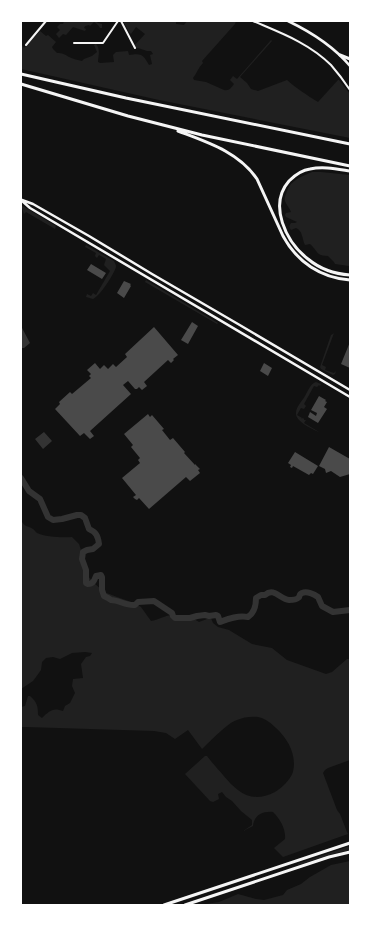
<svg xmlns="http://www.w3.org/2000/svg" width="371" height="926" viewBox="0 0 371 926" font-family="Signika,sans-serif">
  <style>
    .green { fill: #202020 }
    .water { fill: #333 }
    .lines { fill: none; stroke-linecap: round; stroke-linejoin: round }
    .river { stroke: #333; stroke-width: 6 }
    .building { fill: #4a4a4a }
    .minor { stroke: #f5f5f5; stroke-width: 2 }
    .secondary { stroke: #f5f5f5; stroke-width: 2.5 }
    .primary { stroke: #f5f5f5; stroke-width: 3 }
    .motorway { stroke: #f5f5f5; stroke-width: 3 }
  </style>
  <rect width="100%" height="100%" fill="#111"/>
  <path class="green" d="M64 21H96L98 23 102 24V28H100L98 25 94 22 90 26 89 25 85 26 84 28 86 29 85 31 73 27 66 35 63 34 59 38 56 34 60 30 57 27 60 24H63Z
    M123 21H135L137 22 138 21H176V24L184 25 187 21H236L235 24 202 61 203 63C198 68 197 73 193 78L194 80 206 82 224 90C229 91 231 88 234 84L230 80 233 76 237 79 271 40 272 41 240 77 247 83 251 89 258 91 287 80C297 89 307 95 318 102L338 80H339L350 94V138L159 100 21 69V44L24 48 40 31 46 36 48 35 56 42 52 47 53 49 57 53C63 53 64 54 69 57 73 59 78 60 82 61L84 59 92 56 97 52 94 45 96 44C101 50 98 56 98 62L100 63 114 62 113 55 116 52 128 51 129 55C141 53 143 54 149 65L152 64 150 55 153 54 151 51H147L138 48 134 49 133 47 145 34 136 27 131 34 129 32Z
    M312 172H321L350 175V266H349L335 264 334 262 328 256C316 256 318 251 310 244L305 245C302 239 303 231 296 228L291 230C289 227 289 226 291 223H295L297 222 286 217 285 215 286 213 291 212C290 208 286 205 285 201 284 197 286 195 287 191 291 180 301 177 312 172Z
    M21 205 56 226 55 229 26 212 24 214Z
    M86 245 114 261C115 264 116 264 116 267 114 274 100 296 93 299L86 297 87 294 91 296 93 293 96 295 110 271 104 265 106 259 99 255 97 258 95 256 96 253 85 247Z
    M146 280 218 323 217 324 145 282Z
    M334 333 322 365 326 367 325 370 334 373 336 371 335 374 333 375 321 369 320 367 331 335 333 334Z
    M316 382 321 384 320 386 319 385 317 387 314 386 304 404 306 406 304 409 301 408 297 415 302 418 301 419 303 418 304 419V420H306L304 423 319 432C312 429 295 421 296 413 296 407 302 401 305 396 308 391 310 384 316 382Z
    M21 520C25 528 27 525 33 529 35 530 35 532 37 533 45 537 63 538 72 537L79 544 82 553V561L84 568 86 574 94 583 104 592 117 597 134 603 141 607 151 621C158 620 165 615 173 615 181 615 186 622 194 619L199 622 207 619 211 618 213 623 218 627 229 630 252 644 272 648 287 660 326 674 332 672 347 659H350V760L328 768 325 770 323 773 337 810 340 814 347 832 348 834 283 857 274 848 285 839C286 829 280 819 273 812 263 811 254 815 253 826L243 831 252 825V820L241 811 232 801 226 797 222 792 218 794 219 799 213 802 210 801 185 774 205 756H207C212 763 218 769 223 775 238 793 252 804 275 792 282 788 290 780 293 772 297 755 288 739 276 728 271 723 266 719 258 717 252 716 243 717 237 720 227 723 211 741 202 749L188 730 175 739 166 733 154 731 26 727H21V707L25 706 28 696H30C37 702 38 706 38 715L42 718C49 711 53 707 63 711L65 706 70 703 75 693 72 686 73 679 83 678 81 664 86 657 90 656 92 653 85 652 72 653 60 659 53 657 46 658 42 662 41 670 36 677 33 681 21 689Z
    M350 846V850L332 854 298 865 297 864Z
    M350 861V905H199L219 902 238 894 256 899 264 900 283 895 287 890 301 884 310 877 331 865Z"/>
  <path class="water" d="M21 326 30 343 24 348H22L21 346Z
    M44 432 52 441 43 449 35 439Z"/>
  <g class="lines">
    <path class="river" d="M21 478 29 491 40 499 48 517 53 520 62 519 77 515H81L85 518 89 529C96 532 98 536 99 544L93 549 87 550 83 552 82 559 86 570V583L88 584C93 584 94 581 96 576L101 575 102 577V590L104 596 108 598 111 600C119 600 126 606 135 605L138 602 154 601 172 613 173 616 175 618H190L197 616 205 615 209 616 216 615 218 616 220 622C228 619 238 615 248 617 254 613 256 605 256 598L261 595H265C274 587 280 599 289 600 291 600 296 600 298 598 301 596 298 595 302 593 307 591 314 594 318 597L322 606 333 612 350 610"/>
  </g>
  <path class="building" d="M91 264 106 273 102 279 87 270Z
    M124 281 131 284 130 285 131 286 124 298 117 293Z
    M192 322 198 326 188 344 181 340Z
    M154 327 178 355 173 359 174 360 171 363 168 360 144 382 147 386 142 390 139 387 137 389H135L128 381 123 385 131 394 90 431 94 436 90 439 84 433 80 436 55 409 60 404 59 402 70 392 72 394 91 378 89 376 91 374 87 370 95 363 100 369 104 365 108 369 113 364 116 367 127 357 125 354Z
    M350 342V368L341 364Z
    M264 363 272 368 268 376 260 371Z
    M319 396 326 400 325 401 327 402 324 407 327 409 318 423 308 417 310 412 316 416 317 413 311 410Z
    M148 414 150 417 152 415 164 429 162 430 170 440 173 438 185 452 184 453 195 465V464L200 469 198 470 200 473 190 481 186 477 149 509 139 498 137 500 135 499 133 497 136 495 122 478 140 463 138 460 140 458 131 447 133 445 124 434Z
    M329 447 350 459V474L340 477 331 471 326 473 325 469 319 466Z
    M295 452 318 466 313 474 311 473 309 475 293 466 292 468 290 467 291 465 288 463Z"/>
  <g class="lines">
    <path class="minor" d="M121 21 135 48
      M253 21C281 33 309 43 331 65 338 73 344 81 350 90
      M74 43H103L118 21
      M26 45 46 21"/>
    <path class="secondary" d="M288 21C311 32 334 47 350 66
      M21 200 30 208 350 397
      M22 200 33 204 89 236 152 274 238 324 350 390"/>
    <path class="primary" d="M164 905 350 843"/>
    <path class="motorway" d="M340 55 350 59
      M21 74 126 98 350 144
      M21 84 128 116 202 135 350 166
      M178 131C207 142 239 152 257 179L283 236C297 262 321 278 350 280
      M350 171C337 169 323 166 310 169 302 170 295 175 289 181 268 205 286 242 308 259 320 269 335 274 350 275
      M185 905 329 857 350 852"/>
  </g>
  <rect width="371" height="926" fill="none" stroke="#ffffff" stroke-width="44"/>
</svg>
